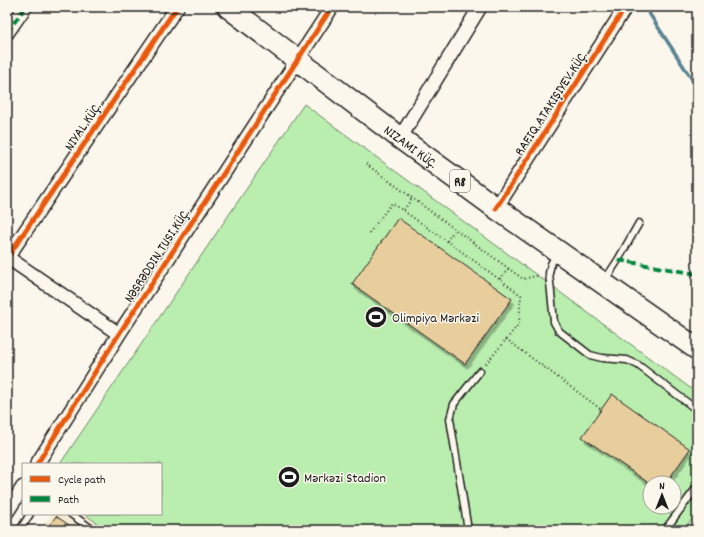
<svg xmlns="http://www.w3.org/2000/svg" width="704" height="537" viewBox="0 0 704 537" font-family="Dekko,sans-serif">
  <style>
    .built { fill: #f6ebd4 }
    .green { fill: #baeeaf; stroke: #6b8566; fill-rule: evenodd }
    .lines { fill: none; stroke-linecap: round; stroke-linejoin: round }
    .stream { stroke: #588392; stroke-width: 3.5 }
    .building { fill: #e9ce9d; stroke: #1c1c1c; filter: url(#shadow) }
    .service-casing { stroke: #1c1c1c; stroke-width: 9 }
    .minor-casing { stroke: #1c1c1c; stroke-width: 16 }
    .trunk-casing { stroke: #1c1c1c; stroke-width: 24 }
    .path { stroke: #1c1c1c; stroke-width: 2; stroke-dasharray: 1 3; stroke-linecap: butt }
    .service { stroke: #fbf7ec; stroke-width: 6 }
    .minor { stroke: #fbf7ec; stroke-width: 13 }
    .trunk { stroke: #fbf7ec; stroke-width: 21 }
    .quiet { stroke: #00873e; stroke-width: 4; stroke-dasharray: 8 4; stroke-linecap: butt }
    .cycleway-casing { stroke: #fbf7ec; stroke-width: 8 }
    .cycleway { stroke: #e8590c; stroke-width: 5 }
    .labels { text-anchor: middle; stroke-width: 3; stroke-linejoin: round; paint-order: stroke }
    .shield { fill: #fbf7ec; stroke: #5f5e5a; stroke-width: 1 }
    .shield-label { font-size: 13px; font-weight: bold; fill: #1c1c1c }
    .street-label { font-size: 14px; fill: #1c1c1c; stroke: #fbf7ec }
    .poi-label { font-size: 14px; fill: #1c1c1c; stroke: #fbf7ec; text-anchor: start }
  </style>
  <defs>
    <filter id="shadow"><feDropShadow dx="2.5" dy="4.5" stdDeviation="0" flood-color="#0004"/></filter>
  </defs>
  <rect width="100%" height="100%" fill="#fbf7ec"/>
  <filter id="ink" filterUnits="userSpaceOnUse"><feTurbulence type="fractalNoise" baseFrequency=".025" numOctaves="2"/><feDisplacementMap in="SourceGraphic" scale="8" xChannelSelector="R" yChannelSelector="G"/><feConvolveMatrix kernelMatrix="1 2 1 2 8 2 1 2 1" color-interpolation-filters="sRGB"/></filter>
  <g filter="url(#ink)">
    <path class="built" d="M51 514H85L106 530H41Z"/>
    <path class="green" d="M304 104 697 393V512L684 530H106L85 514H161V464H60ZM650 483H674V507H650Z"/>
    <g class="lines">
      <path class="stream" d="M645 7 697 87"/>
    </g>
    <path class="building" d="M398 218 512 299 465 364 352 284Z
      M612 394 690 449 666 483H650V484L582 437Z
      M56 516 76 530H46Z"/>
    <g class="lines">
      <g class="service-casing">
        <path id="service" d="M556 255 551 264 549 273 554 322 559 331 590 355 602 358 627 360 638 365 697 410
          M605 280 618 260 639 223
          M71 514 93 530
          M20 530 30 514
          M468 530 450 419 454 404 480 371
          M665 530 697 487"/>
      </g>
      <g class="minor-casing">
        <path id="minor" d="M7 33 25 7
          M400 138 480 7
          M496 208 623 11
          M7 257 119 334
          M7 258 177 7
          M37 464 119 334 332 7
          M7 512 23 487"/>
      </g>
      <g class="trunk-casing">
        <g id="trunk">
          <path id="s1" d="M228 7 400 138 496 208 697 349"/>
        </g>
      </g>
      <path class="path" d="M366 164 523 279 540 275
        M404 210 412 198
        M369 233 392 203 447 241 521 295 519 324 485 365
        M447 241 455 229
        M500 279 509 268
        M506 339 602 410"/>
      <use href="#service" class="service"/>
      <use href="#minor" class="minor"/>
      <use href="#trunk" class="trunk"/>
      <path class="quiet" d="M7 33 25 7
        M618 260 697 274"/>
      <g class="cycleway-casing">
        <path id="cycleway" d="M496 208 623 11
          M7 258 177 7
          M37 464 119 334 332 7"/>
      </g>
      <use href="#cycleway" class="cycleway"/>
    </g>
  </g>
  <defs>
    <g id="stadium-disc" transform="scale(1.15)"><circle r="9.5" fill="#1c1c1c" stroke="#fbf7ec"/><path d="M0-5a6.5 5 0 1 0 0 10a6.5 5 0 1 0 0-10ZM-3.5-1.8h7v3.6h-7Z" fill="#fff"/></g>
  </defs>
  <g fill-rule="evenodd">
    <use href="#stadium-disc" x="376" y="317"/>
    <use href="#stadium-disc" x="289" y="477"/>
  </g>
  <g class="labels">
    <rect class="shield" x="450" y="170" width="20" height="22" rx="3"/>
    <g class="shield-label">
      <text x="460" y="186">R8</text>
    </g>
    <g class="street-label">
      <text transform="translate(550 103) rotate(-57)" y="5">RAFIQ ATAKIŞIYEV KÜÇ.</text>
      <text transform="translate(82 126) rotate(-56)" y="5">NIYAL KÜÇ.</text>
      <text dy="5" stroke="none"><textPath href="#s1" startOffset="230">NIZAMI KÜÇ.</textPath></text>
      <text transform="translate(156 255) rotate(-57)" y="5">NƏSRƏDDIN TUSI KÜÇ.</text>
    </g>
    <g class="poi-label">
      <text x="392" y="322">Olimpiya Mərkəzi</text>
      <text x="304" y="482">Mərkəzi Stadion</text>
    </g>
  </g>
  <rect width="704" height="537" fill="none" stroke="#fbf7ec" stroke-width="24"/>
  <rect x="12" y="12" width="680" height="513" fill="none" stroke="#1c1c1c" stroke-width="1.5" filter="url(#ink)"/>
  <rect x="22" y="463" width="140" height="52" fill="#fbf7ec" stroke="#a29f99"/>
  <rect x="30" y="476" width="20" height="6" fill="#e8590c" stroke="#a29f99"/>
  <text x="58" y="483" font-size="12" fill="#1c1c1c">Cycle path</text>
  <rect x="30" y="496" width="20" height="6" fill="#00873e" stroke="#a29f99"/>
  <text x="58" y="503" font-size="12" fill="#1c1c1c">Path</text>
  <g transform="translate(662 495)"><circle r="19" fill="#fbf7ec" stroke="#a29f99"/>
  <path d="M0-3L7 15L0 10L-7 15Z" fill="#1c1c1c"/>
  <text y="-6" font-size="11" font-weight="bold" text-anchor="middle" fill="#1c1c1c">N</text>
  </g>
</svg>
